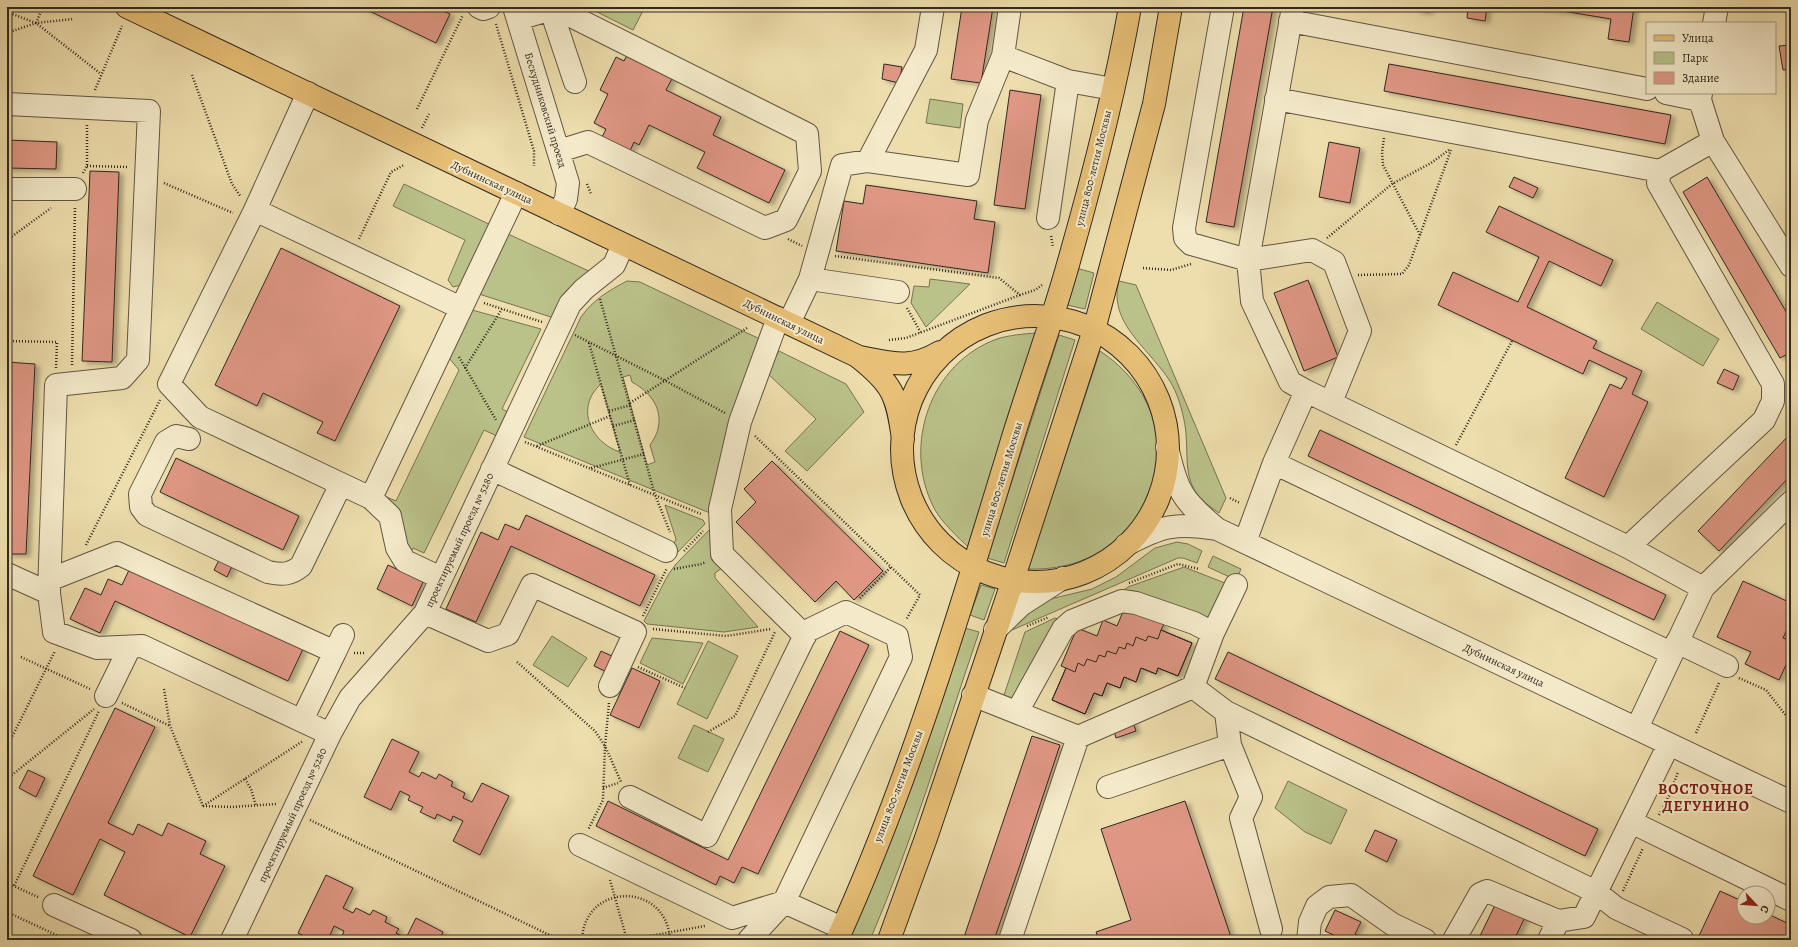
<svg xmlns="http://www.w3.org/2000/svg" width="1798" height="947" viewBox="0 0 1798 947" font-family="Alegreya,serif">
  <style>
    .green { fill: #bac189; stroke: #767454; fill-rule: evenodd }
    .building { fill: #df9784; stroke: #312820; filter: url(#shadow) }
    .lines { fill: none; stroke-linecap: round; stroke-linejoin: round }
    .minor-casing { stroke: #605643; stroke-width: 24 }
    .major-casing { stroke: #312820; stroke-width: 24 }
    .path { stroke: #312820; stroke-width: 2.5; stroke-dasharray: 1 2; stroke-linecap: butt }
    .minor { stroke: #f4eaca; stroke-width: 22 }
    .major { stroke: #e7bf76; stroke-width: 22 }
    .labels { text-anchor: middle; stroke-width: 4; stroke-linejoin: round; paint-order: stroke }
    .street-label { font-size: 11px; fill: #312820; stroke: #f4eaca }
    .district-label { font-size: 15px; font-weight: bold; letter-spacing: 1px; fill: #7a1f14; stroke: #f4eaca }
  </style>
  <defs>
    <filter id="shadow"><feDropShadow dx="4.5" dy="2.5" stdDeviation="2" flood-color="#0004"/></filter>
  </defs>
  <rect width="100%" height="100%" fill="#eedead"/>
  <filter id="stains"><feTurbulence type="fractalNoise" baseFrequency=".005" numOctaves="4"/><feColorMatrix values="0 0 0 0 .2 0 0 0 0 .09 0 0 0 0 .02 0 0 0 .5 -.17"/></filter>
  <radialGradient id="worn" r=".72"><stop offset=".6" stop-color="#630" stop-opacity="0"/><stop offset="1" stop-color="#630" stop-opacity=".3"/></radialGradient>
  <path class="green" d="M587 7H645L633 30Z
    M930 99 963 104 960 128 926 123Z
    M404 184 491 225 461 285 453 287 448 280 465 240 393 206Z
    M508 234 591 272 567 290 554 318 479 294Z
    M1076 268 1094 273 1085 309 1067 305Z
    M930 279 970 284 926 327 911 303 914 286 929 287Z
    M627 281 640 282 764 341 710 513 524 437 581 317C593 300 608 291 627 281ZM630 375 632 382C658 396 668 421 650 445L655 462 647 465 623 377ZM601 384 620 452C590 442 575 407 601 384Z
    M1119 281 1136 285 1226 498 1219 513C1212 508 1204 503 1198 495 1184 478 1188 455 1186 434 1185 421 1181 405 1176 393 1160 354 1106 328 1119 281Z
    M1657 302 1719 339 1703 366 1641 329Z
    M472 310 541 329 502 409 510 413 499 437 484 430 424 553 413 548 410 554 382 495 396 501 459 370 449 358Z
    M1036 333 970 549C958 537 942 523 934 508 902 446 930 363 997 339 1009 335 1024 334 1036 333Z
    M1059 335 1075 340 1004 563 987 558Z
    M779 351 846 384 864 412 807 471 785 451 816 419 767 373Z
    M1100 351C1207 422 1156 573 1028 569Z
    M665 505 703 520 705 524 677 553 671 550 676 539Z
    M714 525 722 568 715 573V578L758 627 724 632 647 624 644 621 668 575 676 564Z
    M1177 542 1188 544 1202 551 1197 563 1183 558H1178L1012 630 1019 617 1042 601 1092 589 1116 577 1155 548Z
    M1213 556 1241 569 1236 580 1208 567Z
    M1184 567 1230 585 1210 624 1124 590 1128 587Z
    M981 585 995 589 984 620 970 615Z
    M1055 618 1061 620 1012 705 1002 701 1025 632Z
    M965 628 979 632C944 735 913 840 870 940H847Z
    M552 636 587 658 568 687 533 665Z
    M652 638 703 643 683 684 640 663Z
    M708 641 738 656 707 719 677 704Z
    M694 725 724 739 708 772 678 758Z
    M1288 781 1347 810 1331 844 1305 832 1275 808Z"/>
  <path class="building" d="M361 7H434L450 14 436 43Z
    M962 7H993L981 83 951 79Z
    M1244 7H1273L1234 227 1206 222Z
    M1416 7H1429L1428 12 1416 10Z
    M1468 7H1487L1485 21 1467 18Z
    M1538 7H1634L1629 42 1608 39 1611 19Z
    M1791 45V69L1783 70 1779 46Z
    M627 55 673 77 666 90 721 117 713 135 785 170 769 203 697 168 705 152 649 125 639 145 634 142 630 151 602 137 606 129 594 123 608 94 600 90 616 57 624 61Z
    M884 64 902 67 899 83 882 79Z
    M1389 64 1671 115 1665 144 1384 91Z
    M1010 90 1041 95 1025 209 994 205Z
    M7 140 57 142 56 169 7 168Z
    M1329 142 1360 148 1350 203 1319 197Z
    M90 171 119 172 112 362 82 361Z
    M1514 177 1538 188 1533 198 1509 187Z
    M1707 177 1791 320V352L1780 358 1683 192Z
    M866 185 977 201 974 219 995 222 988 273 836 251 844 201 863 204Z
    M1499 206 1613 260 1601 286 1549 261 1527 307 1597 341 1593 348 1642 371 1632 394 1648 402 1604 497 1565 478 1610 384 1621 389 1627 378 1589 360 1583 374 1438 305 1453 272 1518 302 1539 257 1486 232Z
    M281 248 400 306 335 441 317 433 323 422 263 393 257 406 215 385Z
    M1308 280 1338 357 1304 371 1274 293Z
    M7 362 35 364 26 554H7Z
    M1724 369 1739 376 1733 390 1717 383Z
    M1320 430 1666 595 1654 620 1308 456Z
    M1791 433V475L1719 551 1698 531Z
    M176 458 299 516 283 550 160 492Z
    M772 461 883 571 854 600 836 581 815 602 736 522 756 502 744 489Z
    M526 515 655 575 640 606 511 546 476 622 446 609 481 532 498 540 505 524 519 530Z
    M221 556 234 562 227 577 214 570Z
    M388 565 423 582 412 606 377 589Z
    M129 570 303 649 288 681 115 601 100 633 70 619 85 588 101 595 108 579 122 585Z
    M1743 581 1791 603V621L1783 638 1791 641V654L1779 680 1745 664 1751 652 1717 637Z
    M1125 607 1164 624 1161 630 1192 643 1178 676 1158 668 1156 674 1141 668 1136 682 1124 677 1120 688 1107 683 1102 696 1094 693 1085 714 1052 700 1066 668 1061 666 1077 628 1097 636 1103 620 1117 626Z
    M1161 630 1192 643 1178 676 1158 668 1156 674 1141 668 1136 682 1124 677 1120 688 1107 683 1102 696 1094 693 1085 714 1052 700 1066 668 1075 672 1078 663 1084 666 1087 659 1096 662 1099 655 1105 657 1107 651 1116 654 1119 647 1125 649 1127 643 1133 646 1136 637 1146 641 1148 636 1158 639Z
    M840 631 869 645 758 874 742 867 734 883 720 876 716 885 596 826 608 801 728 860Z
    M601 651 614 657 607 672 594 666Z
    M1228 652 1598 829 1585 856 1215 679Z
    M632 668 660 681 639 728 610 715Z
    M115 708 155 727 108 823 133 835 138 824 162 836 168 823 206 841 200 854 225 866 190 937 104 895 125 852 100 839 73 895 33 876Z
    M1131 717 1136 731 1116 738 1112 724Z
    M1032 736 1060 745 1020 865 994 940H963Z
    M392 739 419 752 409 772 419 777 422 772 436 779 439 774 453 782 451 786 465 793 463 798 472 802 482 783 509 796 480 855 453 841 463 821 453 816 451 821 437 814 435 819 420 812 423 807 408 800 410 796 400 791 391 810 364 797Z
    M28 770 45 778 36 797 19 788Z
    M1185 801 1232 940H1099L1096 932 1131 920 1101 829Z
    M1375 830 1397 840 1387 862 1365 851Z
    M326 875 353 888 343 908 353 913 356 908 370 915 373 910 387 917 385 922 399 929 396 933 406 938 416 918 443 932 439 940H351L342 936 344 931 334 926 328 940H312L298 933Z
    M1720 891 1744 902V917H1768V914L1791 925V940H1697Z
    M1496 903 1525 917 1514 940H1478Z
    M1335 910 1361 922 1355 934 1361 937 1360 940H1339L1340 938 1325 931Z"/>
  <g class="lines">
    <g class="minor-casing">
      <path id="minor" d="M479 7 483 9 489 7
        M514 7 568 183 566 199 559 214
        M550 7 575 82
        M1223 7 1184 228 1185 238 1191 244 1248 260 1293 7
        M518 19 555 8 807 134 810 171 786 220 765 228 588 142 559 151
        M1290 21 1647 89
        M1714 23 1717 7
        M1003 56 1010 7
        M308 93 255 210 169 384 200 417 341 484
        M1666 93 1700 100
        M1701 93 1700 100 1713 141 1791 266
        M1276 99 1660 171 1658 183 1773 384V401L1764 420 1628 547
        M7 104 149 111 138 360 122 378 56 385 49 593 54 632 97 648 142 646 330 734
        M868 161 968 175 977 120 1003 56 1068 81 1113 89
        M1660 171 1713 141
        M7 189H75
        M255 210 461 308
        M1048 218 1068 81
        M810 279 898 292
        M778 318 740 422 720 509 722 554 805 636
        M789 323 810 279 842 165 868 161 926 50 933 7
        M1331 402 1360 331 1334 262 1312 250 1248 260 1252 301 1290 382 1306 391 1628 547 1703 588 1637 728
        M189 439 176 436 166 442 140 494 141 507 147 515 268 572C282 575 290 575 301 566L341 484 371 498
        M1167 447C1178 492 1181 499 1217 529L1791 802
        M1274 463 1671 653
        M492 469 666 551
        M1245 542 1274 463 1306 391
        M1126 545C1161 526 1177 522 1217 529
        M7 574 49 593
        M441 578 405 561 397 548 390 516 371 498 516 193
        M49 580 117 553 335 652 302 720
        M1703 588 1791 502
        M425 613 488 641 508 634 532 585 635 632 610 686
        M995 630 1021 605 1063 578
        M1677 642 1727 666
        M335 652 343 635
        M1193 687 1213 633 1236 585
        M973 695 1078 737 1193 687 1226 712 1596 892 1616 908 1682 939
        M106 696 130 647
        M1017 712 1063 629 1072 621 1122 601 1136 603 1194 623 1213 633
        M1226 712 1230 745 1251 797 1241 818 1271 929
        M1108 787 1230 745
        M1631 822 1791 900
        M580 845 732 918 784 902 901 657 897 636 846 612 807 631 707 836 630 797
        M54 905 131 940
        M232 940 330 734 350 698 425 613 570 304 584 289 614 265 623 245
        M749 940 784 902 842 928
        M1010 940 1078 737
        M1308 940 1310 922 1317 906 1329 897 1351 895 1392 924 1425 940
        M1454 940 1480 894 1487 891 1558 921
        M1549 940 1558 921 1584 917 1669 744"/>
    </g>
    <g class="major-casing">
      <path id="major" d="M127 7 857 356C893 384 897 395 903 439
        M902 449a133 133 0 1 1 266 0a133 133 0 1 1-266 0Z
        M860 357C892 363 910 370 940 352
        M837 940C911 777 962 605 1014 434 1032 376 1053 319 1069 261 1093 177 1115 92 1130 7
        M889 940 926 838 1013 580 1094 330 1154 104 1171 7"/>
    </g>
    <path class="path" d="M7 12 36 23 101 74
      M36 23 43 7
      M496 24 534 151V166
      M7 33 36 23 73 19
      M192 75 232 184 241 197
      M95 90 122 26
      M417 109 463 15
      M422 128 429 114
      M1384 138 1382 152 1383 165 1420 235
      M87 166 129 167
      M83 173 87 166V125
      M164 183 233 213
      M587 184 591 194
      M1051 236 1053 247
      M1327 238 1392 184 1431 163 1449 150
      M359 239 391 172 404 165
      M788 239 802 246
      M7 240 51 208
      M835 256 999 278 1020 295 1035 290 1042 285
      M1143 268 1171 270 1191 264
      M1358 275 1402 274 1409 265 1451 150
      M600 299 655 495 670 532
      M484 303 542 322
      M907 308 921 333
      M575 335 664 380 725 413
      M889 340 906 338 1020 295
      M7 341 57 342 56 368
      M589 343 630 485
      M459 357 496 420
      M72 365 75 206
      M465 368 502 309
      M630 403 747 328
      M609 411 631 405
      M613 426 635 420
      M755 436 920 595 906 620
      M525 442 701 514
      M1456 445 1512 341
      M537 446 610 416
      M591 468 644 454
      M1230 498 1240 503
      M86 545 160 400
      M684 551 703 531
      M674 569 701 564 706 562
      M1129 583 1178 564 1199 569
      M860 598 891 567
      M643 616 667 568
      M1027 626 1049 617
      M653 629 726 636 771 629
      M354 653H365
      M21 657 90 689
      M517 662 595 731 605 746 603 800 588 830
      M638 667 685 688
      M1739 678 1766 690 1791 722
      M164 689 170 726 203 806
      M122 703 170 726
      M609 703 605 746 621 782
      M708 732 735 716 775 632
      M1696 733 1719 683
      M7 747 55 651
      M7 779 94 709
      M245 779 251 789 256 806
      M603 788 618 783
      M203 806 232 807 276 804
      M203 806 303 741
      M1659 815 1669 796 1678 772
      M310 820 560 940
      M610 880 627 940
      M7 883 14 886
      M1623 891 1643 848
      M38 897 14 886 99 711
      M7 912 67 940
      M582 940C584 882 667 881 670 940
      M627 940 705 926"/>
    <use href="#minor" class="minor"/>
    <use href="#major" class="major"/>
  </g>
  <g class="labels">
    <g class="street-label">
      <text transform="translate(546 110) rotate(73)" y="4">Бескудниковский проезд</text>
      <text transform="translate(1093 168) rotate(-76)" y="4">улица 800-летия Москвы</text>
      <text transform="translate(492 182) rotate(25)" y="4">Дубнинская улица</text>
      <text transform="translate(784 321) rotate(26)" y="4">Дубнинская улица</text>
      <text transform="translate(1001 479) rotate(-73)" y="4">улица 800-летия Москвы</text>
      <text transform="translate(459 540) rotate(-65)" y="4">проектируемый проезд № 5280</text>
      <text transform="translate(1504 665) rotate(25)" y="4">Дубнинская улица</text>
      <text transform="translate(898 786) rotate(-69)" y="4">улица 800-летия Москвы</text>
      <text transform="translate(292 815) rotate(-65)" y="4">проектируемый проезд № 5280</text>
    </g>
    <g class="district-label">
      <text x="1706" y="794">ВОСТОЧНОЕ<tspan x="1706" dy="17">ДЕГУНИНО</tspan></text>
    </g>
  </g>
  <rect width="1798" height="947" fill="none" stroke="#eedead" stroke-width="24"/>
  <rect x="8" y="8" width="1782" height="931" fill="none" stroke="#312820" stroke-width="2"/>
  <rect x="12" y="12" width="1774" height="923" fill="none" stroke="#312820"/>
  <rect x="1646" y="22" width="130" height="72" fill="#f4eaca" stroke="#a69c86"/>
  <rect x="1654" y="35" width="20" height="6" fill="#e7bf76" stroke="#a69c86"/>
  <text x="1682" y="42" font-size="12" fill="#312820">Улица</text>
  <rect x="1654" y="52" width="20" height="12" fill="#bac189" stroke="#a69c86"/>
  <text x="1682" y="62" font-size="12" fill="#312820">Парк</text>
  <rect x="1654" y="72" width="20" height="12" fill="#df9784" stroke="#a69c86"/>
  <text x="1682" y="82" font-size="12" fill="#312820">Здание</text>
  <g transform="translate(1756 905) rotate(116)"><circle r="19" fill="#f4eaca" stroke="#a69c86"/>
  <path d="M0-3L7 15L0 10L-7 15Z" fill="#8f2418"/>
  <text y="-6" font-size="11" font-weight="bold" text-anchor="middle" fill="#312820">С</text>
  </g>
  <rect width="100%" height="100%" filter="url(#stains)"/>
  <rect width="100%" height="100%" fill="url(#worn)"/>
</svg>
